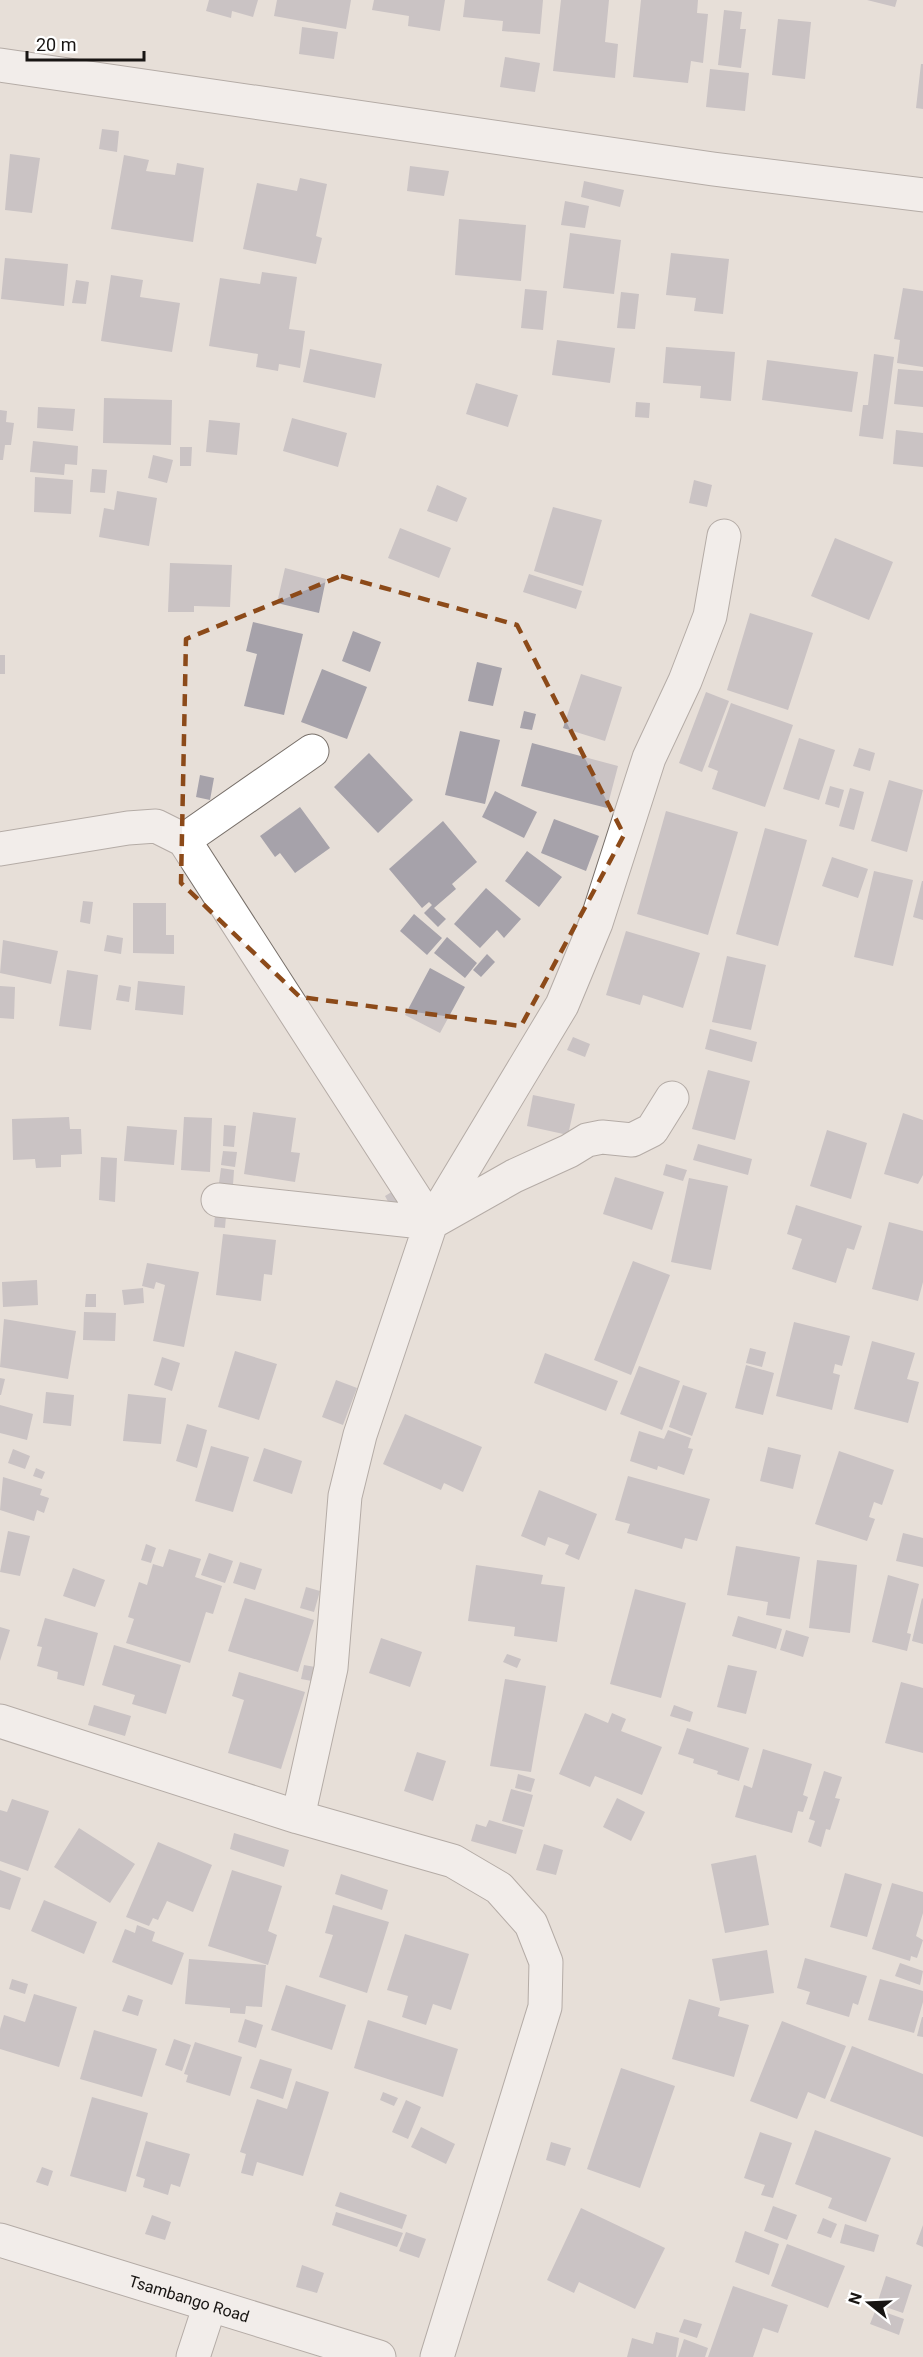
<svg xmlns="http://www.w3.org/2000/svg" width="923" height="2357" viewBox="0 0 923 2357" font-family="Roboto,sans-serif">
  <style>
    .building { fill: #a6a2aa }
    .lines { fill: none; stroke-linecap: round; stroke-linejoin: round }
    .street-casing { stroke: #776f69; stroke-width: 35 }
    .secondary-casing { stroke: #776f69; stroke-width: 35 }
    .street { stroke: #fff; stroke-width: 33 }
    .secondary { stroke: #fff; stroke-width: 33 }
    .marked { fill: none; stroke: #8c4a19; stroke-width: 4.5; stroke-dasharray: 12 8; stroke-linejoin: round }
    .labels { text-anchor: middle; stroke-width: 5; stroke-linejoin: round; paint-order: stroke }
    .street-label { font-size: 16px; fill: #181513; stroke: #fff }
  </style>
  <rect width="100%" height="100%" fill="#e7dfd8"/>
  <path class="building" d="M209 0H258L253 17 232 11 231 18 206 11Z
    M277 0H351L346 29 274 16Z
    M374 0H445L440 31 408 26 409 16 372 10Z
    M465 0H543L540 34 502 31 503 21 463 17Z
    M561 0H609L605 42 618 44 615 78 553 71Z
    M641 0H698L697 13 708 14 703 63 691 61 688 83 633 77Z
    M867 0H897L895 7Z
    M724 10 742 12 740 29H746L741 68 718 65Z
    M778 19 811 22 805 79 772 75Z
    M302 27 338 32 334 59 299 54Z
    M505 57 540 63 535 92 500 87Z
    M921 64H923V109L916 108Z
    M710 69 749 73 745 111 706 107Z
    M102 129 119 131 117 152 99 149Z
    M10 154 40 158 32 213 5 210Z
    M124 155 149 160 146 171 175 175 177 163 204 168 193 242 111 229Z
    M410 166 449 171 444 196 407 191Z
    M300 178 327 184 316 236 322 238 316 264 243 249 257 183 297 191Z
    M584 181 624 190 620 207 581 197Z
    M565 201 589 206 585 228 561 225Z
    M459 219 526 225 521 281 455 275Z
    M570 233 621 240 614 294 563 288Z
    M671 253 729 259 723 314 694 311 696 298 666 295Z
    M5 258 68 264 64 306 1 299Z
    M262 272 297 277 289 329 305 331 300 368 279 364 278 371 256 367 258 354 209 346 220 278 260 284Z
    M111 275 143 280 140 297 180 303 172 352 101 341Z
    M76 280 89 282 86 304 72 303Z
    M903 288 923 291V367L897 363 900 340 894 339Z
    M525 289 547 291 543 330 521 328Z
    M621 292 639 294 635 329 617 328Z
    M557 340 615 348 610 383 552 375Z
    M666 347 735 352 731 401 700 398 701 386 663 383Z
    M310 349 382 364 375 398 303 382Z
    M874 354 894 357 883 439 859 436 863 405H868Z
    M767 360 858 372 852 412 762 400Z
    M898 369 923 371V407L894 404Z
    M476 383 518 395 508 427 466 414Z
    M104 398 172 400 171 445 103 443Z
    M636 402 650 403 649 418 635 417Z
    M38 407 75 409 73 431 37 428Z
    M0 410 7 411 6 422 14 423 11 445H5L3 460H0Z
    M292 418 347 433 338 467 283 451Z
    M209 420 240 423 237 455 206 452Z
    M896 430 923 433V467L893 464Z
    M33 441 78 446 77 465 65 464 64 475 30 472Z
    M180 447H192L191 466H180Z
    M153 455 173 460 167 483 148 478Z
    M92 469 107 470 105 493 90 492Z
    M35 477 73 480 71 514 34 512Z
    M694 480 712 485 707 507 689 503Z
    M437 485 467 498 457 522 427 511Z
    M117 491 157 498 149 546 99 537 104 508 114 510Z
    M553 507 602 520 583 586 534 571Z
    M400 528 451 548 439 578 388 558Z
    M835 538 893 562 869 620 811 596Z
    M170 563 232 565 230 607 194 606V612H168Z
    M285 568 326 579 319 613 277 603Z
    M529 574 582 591 576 609 523 592Z
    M750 613 813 633 788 710 727 690Z
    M253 622 303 634 284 715 244 706 257 654 246 651Z
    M353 631 381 642 370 672 342 661Z
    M0 655H5V674H0Z
    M477 662 502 668 493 706 468 701Z
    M322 669 367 687 347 739 301 722Z
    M581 674 622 687 605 741 563 728Z
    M706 692 729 701 702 772 679 763Z
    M731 703 793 725 765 807 712 789 718 771 708 767Z
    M524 711 536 714 532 730 520 728Z
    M460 731 500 740 485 804 445 795Z
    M799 738 835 750 819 800 783 789Z
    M532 743 618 766 607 808 521 786Z
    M859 748 875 753 870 771 853 766Z
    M369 753 413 800 378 833 334 787Z
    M200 775 214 778 210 800 196 797Z
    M889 780 923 790 907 852 871 841Z
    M830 786 844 790 839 808 825 804Z
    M850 788 864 792 854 830 839 826Z
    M495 791 537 812 524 838 482 817Z
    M300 807 330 848 295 873 280 853 275 857 260 836Z
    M666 811 738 832 708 935 637 914Z
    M554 819 599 836 586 871 541 853Z
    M443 821 477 862 452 884 456 889 434 908 446 919 438 927 424 913 432 905 429 902 422 908 389 869Z
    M765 828 807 840 778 946 736 934Z
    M527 851 562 877 539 907 505 881Z
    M832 857 868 869 858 898 822 886Z
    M874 871 913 880 893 966 854 957Z
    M922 881H923V920L913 917Z
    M486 888 521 919 504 938 497 930 480 948 454 924Z
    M83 901 93 902 90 924 80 922Z
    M133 903H166V935H174V954L133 953Z
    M414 914 442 938 427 955 400 931Z
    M626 931 700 953 683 1008 643 995 640 1005 606 995Z
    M107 935 123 938 121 954 104 951Z
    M447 937 477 963 465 978 434 953Z
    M3 940 58 951 51 984 0 973Z
    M487 954 495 962 481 977 473 970Z
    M727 956 766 965 751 1030 712 1022Z
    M430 968 465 987 440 1033 405 1015Z
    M67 970 98 975 91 1030 59 1026Z
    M138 981 185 986 183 1015 135 1010Z
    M119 985 131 987 129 1002 116 1000Z
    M0 986 15 987 14 1019 0 1018Z
    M710 1029 757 1042 752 1062 705 1049Z
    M573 1037 590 1044 585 1057 567 1050Z
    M708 1070 750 1081 735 1140 692 1129Z
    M533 1095 575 1104 568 1135 527 1126Z
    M253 1112 296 1118 291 1152 300 1153 295 1182 244 1174Z
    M903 1113 923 1120V1175L918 1184 884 1174Z
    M69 1117 70 1129H81L82 1154 61 1155V1167L36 1168 35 1159 13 1160 12 1119Z
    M184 1117 212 1118 210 1172 181 1170Z
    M224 1125 236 1126 234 1147 223 1146Z
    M127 1126 177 1130 174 1165 124 1161Z
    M827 1130 867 1143 851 1199 810 1186Z
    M698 1144 752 1159 748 1175 693 1160Z
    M223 1151 237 1152 235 1167 221 1165Z
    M101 1157 117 1158 115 1202 99 1200Z
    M666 1164 687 1170 683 1181 663 1175Z
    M221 1168 234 1170 233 1185 219 1183Z
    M615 1177 664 1192 652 1230 603 1214Z
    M689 1178 728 1186 711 1270 671 1262Z
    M400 1187 411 1207H391L385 1196Z
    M796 1205 862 1226 854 1250 847 1248 836 1283 792 1269 802 1239 787 1234Z
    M215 1215 226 1216 225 1228 214 1227Z
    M889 1222 923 1231V1282L918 1301 872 1289Z
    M223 1234 276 1240 272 1275 264 1274 261 1301 216 1295Z
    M633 1261 670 1275 631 1375 594 1360Z
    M147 1263 199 1272 184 1347 153 1341 165 1285 156 1282 154 1289 142 1286Z
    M37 1280 38 1305 3 1307 2 1282Z
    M143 1288 144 1303 124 1305 122 1290Z
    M86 1294H96V1307H85Z
    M84 1312 116 1313 115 1341 83 1340Z
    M4 1319 76 1331 68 1379 0 1367Z
    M794 1322 850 1336 842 1366 835 1364 833 1373 840 1375 832 1410 776 1396Z
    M872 1341 915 1353 907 1379 919 1382 908 1423 854 1409Z
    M750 1348 766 1352 762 1367 746 1363Z
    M235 1351 277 1364 259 1420 218 1407Z
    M545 1353 618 1381 606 1411 534 1383Z
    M162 1357 180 1363 172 1391 154 1385Z
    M746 1365 774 1373 763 1415 735 1408Z
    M639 1366 680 1381 662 1430 620 1414Z
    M0 1378 5 1379 1 1395H0Z
    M336 1380 357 1388 343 1425 322 1417Z
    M683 1385 707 1393 692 1436 669 1427Z
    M46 1392 74 1395 71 1426 43 1423Z
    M128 1394 166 1398 161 1444 123 1441Z
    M0 1405 33 1414 27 1440 0 1433Z
    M405 1414 482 1447 463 1492 444 1483 441 1490 383 1464Z
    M187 1424 207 1430 197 1468 176 1461Z
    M668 1430 691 1438 688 1448 693 1449 684 1475 658 1466 657 1470 630 1461 639 1431 664 1439Z
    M211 1446 249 1457 233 1512 195 1501Z
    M768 1447 801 1455 793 1489 760 1481Z
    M264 1448 302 1461 292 1494 253 1481Z
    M13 1449 30 1456 25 1469 8 1463Z
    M839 1451 894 1470 882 1505 874 1502 869 1517 875 1519 867 1541 815 1524Z
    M36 1468 45 1472 42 1479 33 1476Z
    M628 1476 710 1499 697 1541 685 1538 682 1549 627 1533 630 1524 615 1520Z
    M3 1477 42 1489 40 1495 49 1498 44 1513 37 1510 34 1521 0 1510Z
    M539 1490 597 1514 579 1560 565 1554 569 1545 548 1537 545 1546 521 1536Z
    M8 1531 30 1536 20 1576 0 1572Z
    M903 1533 923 1538V1567L896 1561Z
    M146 1544 156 1548 151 1563 141 1560Z
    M736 1546 800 1557 790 1619 766 1615 768 1602 727 1595Z
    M169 1549 201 1559 195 1577 222 1586 213 1614 206 1612 190 1663 126 1643 134 1619 128 1617 139 1582 147 1585 153 1564 163 1567Z
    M209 1553 233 1561 225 1583 201 1575Z
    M817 1560 857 1565 850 1633 809 1628Z
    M240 1562 262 1569 255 1590 233 1583Z
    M476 1565 543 1575 541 1584 565 1587 557 1642 514 1636 515 1627 468 1621Z
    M73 1568 105 1580 95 1607 63 1596Z
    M888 1575 919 1584 907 1633 911 1634 907 1651 872 1642Z
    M306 1587 320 1591 314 1612 300 1608Z
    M635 1589 686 1603 661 1698 610 1684Z
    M245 1598 314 1620 298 1672 228 1651Z
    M922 1598 923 1599V1644L912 1641Z
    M738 1616 782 1629 776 1649 732 1636Z
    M45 1618 98 1633 84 1686 57 1679 58 1672 37 1666 42 1647 37 1646Z
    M0 1627 10 1630 0 1661Z
    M786 1630 809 1637 803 1657 780 1650Z
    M381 1638 422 1652 410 1687 369 1673Z
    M114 1645 181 1665 166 1714 132 1704 135 1695 102 1685Z
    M507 1654 521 1659 517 1668 503 1662Z
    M304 1665 315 1667 312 1681 301 1679Z
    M728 1665 757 1671 746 1714 717 1707Z
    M239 1672 305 1692 281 1769 228 1753 244 1700 232 1696Z
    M505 1679 546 1686 531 1772 490 1766Z
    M901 1682 923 1688V1753L885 1743Z
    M94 1705 131 1716 125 1736 88 1725Z
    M674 1705 693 1712 690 1722 670 1716Z
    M585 1713 608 1723 612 1713 626 1719 621 1731 662 1747 642 1795 595 1776 590 1787 559 1774Z
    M687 1728 749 1748 739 1781 717 1774 718 1771 693 1763 694 1759 678 1754Z
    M763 1749 812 1764 803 1795 808 1797 803 1812 798 1811 792 1833 735 1817 744 1785 752 1788Z
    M417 1752 446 1761 433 1801 404 1791Z
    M824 1771 842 1777 835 1798 840 1799 830 1830 826 1829 821 1847 808 1842 815 1821 809 1819Z
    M518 1774 535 1779 531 1792 515 1788Z
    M511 1789 533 1795 524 1827 502 1821Z
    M617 1798 645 1812 631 1841 603 1827Z
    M12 1799 49 1811 28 1871 0 1861V1810L7 1812Z
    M489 1820 523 1830 516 1854 471 1841 476 1824 486 1827Z
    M79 1828 135 1864 110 1903 54 1867Z
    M234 1833 289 1850 284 1867 230 1849Z
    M158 1842 212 1865 193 1912 167 1901 158 1920 153 1918 149 1926 126 1917Z
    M544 1844 563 1850 556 1875 536 1870Z
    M756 1855 769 1925 725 1933 711 1864Z
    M0 1870 21 1878 10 1910 0 1907Z
    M232 1870 282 1886 268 1931 277 1935 268 1965 208 1946Z
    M845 1873 882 1884 867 1937 830 1927Z
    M341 1874 388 1890 382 1910 335 1894Z
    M892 1883 923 1892V1913L916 1936 923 1940 917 1958 911 1956 910 1961 872 1949Z
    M44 1900 97 1922 84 1954 31 1931Z
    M333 1905 389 1922 367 1993 319 1977 333 1935 325 1933Z
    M137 1925 155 1932 152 1941 184 1953 172 1985 112 1962 125 1929 135 1933Z
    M405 1934 469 1954 451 2010 433 2004 426 2025 402 2017 408 1996 387 1990Z
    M767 1950 774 1993 720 2001 712 1959Z
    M805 1958 867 1976 858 2005 853 2003 849 2017 806 2004 810 1992 797 1988Z
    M189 1959 266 1965 262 2007 246 2006 245 2014 230 2013V2008L185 2004Z
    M900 1963 923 1971 920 1985 895 1976Z
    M12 1979 28 1984 25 1994 9 1989Z
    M880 1979 923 1991V2002L914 2033 868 2020Z
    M286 1985 346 2005 332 2050 271 2030Z
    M34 1994 77 2007 59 2067 0 2049V2029L4 2015 25 2022Z
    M128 1995 143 2000 138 2016 122 2011Z
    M689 1999 720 2008 718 2016 749 2025 734 2077 672 2059Z
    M922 2017H923V2037L917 2036Z
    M245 2019 263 2025 256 2048 238 2042Z
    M368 2020 458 2049 443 2097 354 2068Z
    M782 2021 846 2046 825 2099 808 2092 797 2119 750 2101Z
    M94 2030 157 2049 142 2097 80 2079Z
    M174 2039 191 2045 182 2071 165 2065Z
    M195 2042 242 2057 230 2096 186 2082 188 2075 184 2074Z
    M852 2046 923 2074V2137L830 2101Z
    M260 2059 292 2069 283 2099 250 2088Z
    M621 2068 675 2086 640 2188 587 2169Z
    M296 2081 329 2092 303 2176 257 2162 253 2176 241 2173 246 2154 240 2152 257 2099 287 2109Z
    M383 2092 398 2098 394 2106 380 2100Z
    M92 2097 148 2113 126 2192 70 2176Z
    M406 2100 421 2107 408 2139 392 2132Z
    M421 2127 455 2144 446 2164 411 2147Z
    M815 2130 891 2158 866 2222 828 2208 832 2198 795 2184Z
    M760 2132 792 2143 773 2198 761 2195 765 2185 744 2178Z
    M146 2141 190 2154 180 2187 171 2184 168 2195 143 2187 145 2179 136 2176Z
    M551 2142 571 2148 565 2166 546 2160Z
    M42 2167 53 2171 48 2186 36 2182Z
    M340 2192 407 2215 402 2229 335 2206Z
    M773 2206 797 2215 787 2240 764 2231Z
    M581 2208 665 2248 635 2309 579 2282 574 2293 547 2280Z
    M336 2212 403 2233 397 2247 332 2225Z
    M152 2215 171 2222 165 2240 145 2234Z
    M823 2218 837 2224 831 2238 817 2233Z
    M845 2224 879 2235 874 2252 840 2243Z
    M923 2225V2247L916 2244Z
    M745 2231 779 2244 769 2275 735 2262Z
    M406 2232 426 2239 419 2258 399 2251Z
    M787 2244 845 2266 828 2308 771 2286Z
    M302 2265 324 2273 317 2293 296 2287Z
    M886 2276 912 2285 903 2313 877 2304Z
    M733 2286 788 2305 778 2333 763 2328 753 2357H708Z
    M876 2309 904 2319 899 2335 870 2324Z
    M684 2319 702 2324 697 2338 679 2332Z
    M656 2332 679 2338 676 2357H627L632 2338 653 2344Z
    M684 2339 708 2348 705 2357H678Z"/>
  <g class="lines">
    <g class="street-casing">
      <path id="street" d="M0 65 713 169 923 195
        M184 840 312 751
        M0 849 128 828 156 826 184 840 431 1223
        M218 1200 431 1223 514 1176 569 1151 587 1140 602 1137 632 1140 652 1130 672 1098
        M0 1721 298 1817 453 1861 499 1888 531 1924 546 1962 545 2007 437 2357
        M298 1817 331 1668 345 1496 360 1435 431 1223 562 1005 596 923 649 758 685 681 710 616 724 536
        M193 2357 210 2305"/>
    </g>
    <g class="secondary-casing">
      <g id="secondary">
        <path id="s1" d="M0 2240 379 2357"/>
      </g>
    </g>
    <use href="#street" class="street"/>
    <use href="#secondary" class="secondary"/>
  </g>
  <path d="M0 0H923V2357H0ZM341 576 517 625 624 835 521 1026 300 997 181 883 186 639Z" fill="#e7dfd8" fill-opacity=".55" fill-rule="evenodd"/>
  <path class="marked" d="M341 576 517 625 624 835 521 1026 300 997 181 883 186 639Z"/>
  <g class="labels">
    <g class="street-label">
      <text dy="6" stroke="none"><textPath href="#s1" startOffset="198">Tsambango Road</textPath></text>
    </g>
  </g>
  <g transform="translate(869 2303) rotate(288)" stroke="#ffffff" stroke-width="4.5" paint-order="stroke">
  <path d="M0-4.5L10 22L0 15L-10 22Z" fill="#181513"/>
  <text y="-9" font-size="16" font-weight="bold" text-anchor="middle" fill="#181513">N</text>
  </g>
  <path d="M27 51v9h117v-9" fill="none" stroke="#181513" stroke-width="3"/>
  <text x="36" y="51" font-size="18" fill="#181513" stroke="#ffffff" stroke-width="4.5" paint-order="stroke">20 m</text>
</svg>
